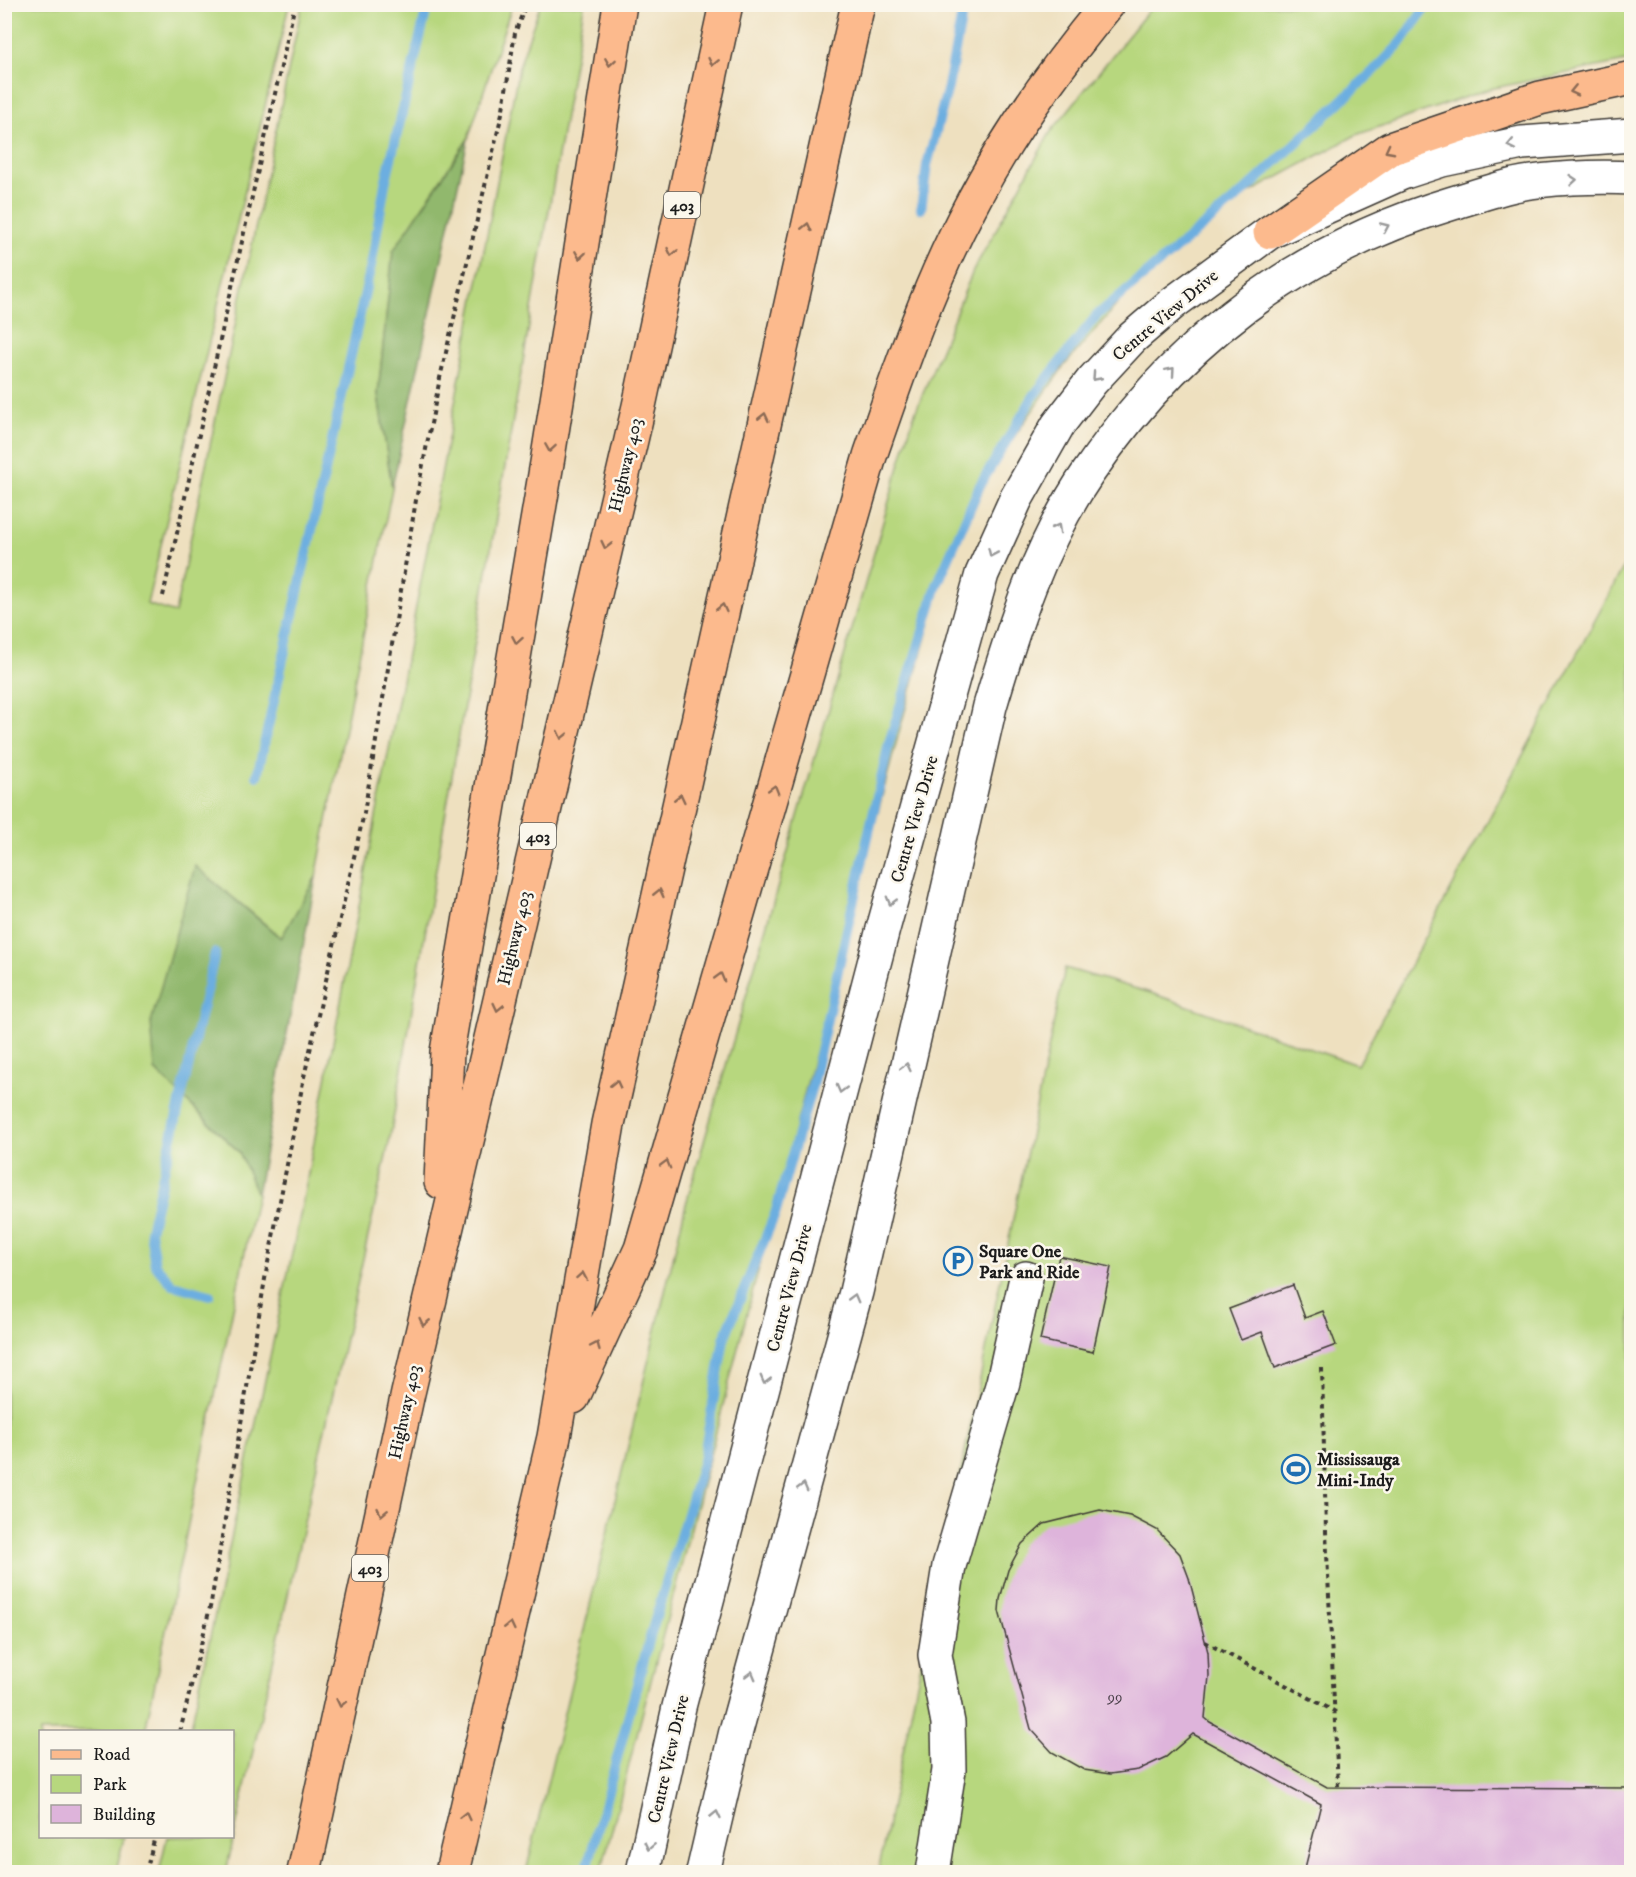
<svg xmlns="http://www.w3.org/2000/svg" width="1636" height="1877" viewBox="0 0 1636 1877" font-family="'IM FELL DW Pica',serif">
  <style>
    .green { fill: #b7d77e; stroke: #6a7a4d; stroke-width: 1.5 }
    .forest { fill: #91b86d; stroke: #566a44; stroke-width: 1.5 }
    .lines { fill: none; stroke-linecap: round; stroke-linejoin: round }
    .stream { stroke: #6caee0; stroke-width: 10 }
    .building { fill: #deb4db }
    .minor-casing { stroke: #3c3934; stroke-width: 36 }
    .major-casing { stroke: #3c3934; stroke-width: 36 }
    .highway-casing { stroke: #3c3934; stroke-width: 36 }
    .path { stroke: #3c3934; stroke-width: 4; stroke-dasharray: 4.5 4.5; stroke-linecap: butt }
    .minor { stroke: #fff; stroke-width: 33 }
    .major { stroke: #fcba8d; stroke-width: 33 }
    .highway { stroke: #fcba8d; stroke-width: 33 }
    .oneway { stroke: #8c6b54 }
    .oneway2 { stroke: #999 }
    .labels { text-anchor: middle; stroke-width: 5; stroke-linejoin: round; paint-order: stroke }
    .number-label { font-size: 15px; fill: #4c424c }
    .shield { fill: #fbf7ec; stroke: #5f5e5a; stroke-width: 1.5 }
    .shield-label { font-size: 16px; font-weight: bold; fill: #1c1c1c }
    .street-label { font-size: 18px; fill: #1c1c1c; stroke: #fbf7ec }
    .poi-label { font-size: 18px; font-weight: bold; fill: #1c1c1c; stroke: #fbf7ec; text-anchor: start }
  </style>
  <rect width="100%" height="100%" fill="#fbf7ec"/>
  <filter id="ink" filterUnits="userSpaceOnUse"><feTurbulence type="fractalNoise" baseFrequency=".0167" numOctaves="2"/><feDisplacementMap in="SourceGraphic" scale="12" xChannelSelector="R" yChannelSelector="G"/><feConvolveMatrix kernelMatrix="1 2 1 2 8 2 1 2 1" color-interpolation-filters="sRGB"/></filter>
  <filter id="wash" filterUnits="userSpaceOnUse"><feTurbulence type="fractalNoise" baseFrequency=".008" numOctaves="4" result="noise"/><feDisplacementMap in="SourceGraphic" scale="24" xChannelSelector="R" yChannelSelector="G"/><feGaussianBlur stdDeviation="1.35" result="paint"/><feColorMatrix in="noise" values="0 0 0 0 0 0 0 0 0 0 0 0 0 0 0 0 0 1.4 0 .05"/><feComposite in="paint" operator="in"/></filter>
  <g filter="url(#wash)">
    <rect width="100%" height="100%" fill="#eee0bf"/>
    <path class="green" d="M5 5H289L147 604 175 613 302 5H512L468 139 393 252 378 394 392 488 316 877 282 938 196 867 155 1070 239 1152 257 1194 145 1731 40 1732V1836L124 1837 116 1872H5Z
      M540 5H584L390 1138 226 1872H159L167 1837 232 1836V1732L190 1731 299 1221 519 67Z
      M1153 5H1631V60L1489 89 1356 135 1240 198 1149 267 1064 366 992 468 940 587 896 743 601 1872H526L686 1204 913 418 973 271 1050 133Z
      M1631 553V1872H878L1065 968 1151 993 1357 1065Z"/>
    <path class="forest" d="M468 139 392 487V488L378 394 393 251Z
      M195 866 281 938 316 877 257 1194 239 1152 155 1070 151 1022Z"/>
    <g class="lines">
      <path class="stream" d="M921 209 927 165 948 87 964 4
        M257 776 372 261 385 184 428 4
        M210 1295 173 1285 155 1265 150 1231 215 953
        M703 1461 724 1339 775 1214 812 1086 889 743 937 585 980 485 1035 394 1097 315 1246 190 1379 66 1401 43 1428 4
        M586 1872 652 1630 705 1454"/>
    </g>
    <g id="blocks">
      <path class="building" d="M1059 1256 1111 1267 1093 1352 1040 1340Z
        M1293 1285 1305 1318 1323 1311 1336 1345 1275 1368 1262 1332 1241 1340 1229 1309Z
        M1100 1510 1130 1516 1157 1530 1180 1554 1189 1578 1208 1652 1209 1676 1205 1718 1210 1722 1327 1787 1632 1788V1872H1304L1321 1804 1193 1734 1166 1757 1138 1770 1110 1774 1084 1770 1052 1752 1031 1729 999 1611 1000 1599 1008 1570 1022 1544 1044 1524Z"/>
    </g>
  </g>
  <g filter="url(#ink)">
    <use href="#blocks" fill-opacity="0" stroke="#3c3934" stroke-width="1.5"/>
    <g class="lines">
      <g class="minor-casing">
        <path id="minor" d="M643 1872 679 1707 883 929 982 574 1016 499 1058 425 1092 381 1132 338 1173 303 1270 232 1402 173 1442 160 1522 143 1632 135
          M703 1872 736 1731 856 1292 990 706C1014 625 1040 543 1088 473 1178 340 1299 249 1453 203 1473 197 1493 190 1514 185 1547 178 1597 176 1632 178
          M933 1872 949 1770 948 1723 935 1655 949 1566 1003 1382 1026 1278"/>
      </g>
      <g class="major-casing">
        <path id="major" d="M1270 232 1390 149 1540 98 1632 78"/>
      </g>
      <g class="highway-casing">
        <path id="highway" d="M441 1182 447 1052 548 457 620 4
          M573 1397 641 1249 870 456C899 372 928 286 970 207 1007 135 1056 67 1108 4
          M304 1872 408 1393 639 406 726 4
          M452 1872 554 1437 608 1124 858 4"/>
      </g>
      <path class="path" d="M163 596 295 4
        M1322 1368 1326 1532 1338 1787
        M1205 1642 1334 1711
        M180 1732 211 1603 266 1273 304 1077 364 813 416 500 440 378 503 109 515 33 526 4
        M146 1872 155 1836"/>
      <use href="#minor" class="minor"/>
      <use href="#major" class="major"/>
      <use href="#highway" class="highway"/>
    </g>
    <defs><path id="oneway-chevron" d="M-2-3.5L2.5 0L-2 3.5" fill="none" stroke-width="1.6" stroke-linecap="round" stroke-linejoin="round" transform="scale(1.5)"/></defs>
    <g class="oneway">
      <use href="#oneway-chevron" transform="translate(610 62) rotate(99)"/>
      <use href="#oneway-chevron" transform="translate(713 62) rotate(102)"/>
      <use href="#oneway-chevron" transform="translate(1574 91) rotate(167)"/>
      <use href="#oneway-chevron" transform="translate(1389 150) rotate(152)"/>
      <use href="#oneway-chevron" transform="translate(807 227) rotate(-77)"/>
      <use href="#oneway-chevron" transform="translate(672 252) rotate(102)"/>
      <use href="#oneway-chevron" transform="translate(580 255) rotate(99)"/>
      <use href="#oneway-chevron" transform="translate(764 417) rotate(-77)"/>
      <use href="#oneway-chevron" transform="translate(550 448) rotate(99)"/>
      <use href="#oneway-chevron" transform="translate(606 545) rotate(103)"/>
      <use href="#oneway-chevron" transform="translate(722 608) rotate(-77)"/>
      <use href="#oneway-chevron" transform="translate(517 640) rotate(100)"/>
      <use href="#oneway-chevron" transform="translate(562 735) rotate(103)"/>
      <use href="#oneway-chevron" transform="translate(774 789) rotate(-74)"/>
      <use href="#oneway-chevron" transform="translate(680 798) rotate(-77)"/>
      <use href="#oneway-chevron" transform="translate(659 893) rotate(-77)"/>
      <use href="#oneway-chevron" transform="translate(720 977) rotate(-74)"/>
      <use href="#oneway-chevron" transform="translate(498 1007) rotate(103)"/>
      <use href="#oneway-chevron" transform="translate(616 1084) rotate(-77)"/>
      <use href="#oneway-chevron" transform="translate(666 1164) rotate(-74)"/>
      <use href="#oneway-chevron" transform="translate(582 1276) rotate(-80)"/>
      <use href="#oneway-chevron" transform="translate(424 1322) rotate(103)"/>
      <use href="#oneway-chevron" transform="translate(596 1346) rotate(-65)"/>
      <use href="#oneway-chevron" transform="translate(382 1512) rotate(102)"/>
      <use href="#oneway-chevron" transform="translate(510 1626) rotate(-77)"/>
      <use href="#oneway-chevron" transform="translate(341 1703) rotate(102)"/>
      <use href="#oneway-chevron" transform="translate(465 1816) rotate(-77)"/>
    </g>
    <g class="oneway2">
      <use href="#oneway-chevron" transform="translate(1511 145) rotate(168)"/>
      <use href="#oneway-chevron" transform="translate(1573 180) rotate(-5)"/>
      <use href="#oneway-chevron" transform="translate(1385 227) rotate(-24)"/>
      <use href="#oneway-chevron" transform="translate(1171 371) rotate(-49)"/>
      <use href="#oneway-chevron" transform="translate(1096 377) rotate(132)"/>
      <use href="#oneway-chevron" transform="translate(1057 528) rotate(-61)"/>
      <use href="#oneway-chevron" transform="translate(992 553) rotate(114)"/>
      <use href="#oneway-chevron" transform="translate(891 901) rotate(106)"/>
      <use href="#oneway-chevron" transform="translate(906 1067) rotate(-77)"/>
      <use href="#oneway-chevron" transform="translate(841 1089) rotate(105)"/>
      <use href="#oneway-chevron" transform="translate(854 1298) rotate(-75)"/>
      <use href="#oneway-chevron" transform="translate(765 1380) rotate(105)"/>
      <use href="#oneway-chevron" transform="translate(803 1487) rotate(-75)"/>
      <use href="#oneway-chevron" transform="translate(751 1675) rotate(-75)"/>
      <use href="#oneway-chevron" transform="translate(716 1815) rotate(-77)"/>
      <use href="#oneway-chevron" transform="translate(649 1846) rotate(102)"/>
    </g>
  </g>
  <defs>
    <g id="parking-ring" transform="scale(1.5)"><circle r="9.5" fill="#fbf7ec" stroke="#1f6fb2" stroke-width="1.5"/><path d="M-3.5-5.5H1a3.5 3.5 0 0 1 0 7H-1V5.5H-3.5ZM-1-3.4V-.6H.8a1.4 1.4 0 0 0 0-2.8Z" fill="#1f6fb2"/></g>
    <g id="stadium-ring" transform="scale(1.5)"><circle r="9.5" fill="#fbf7ec" stroke="#1f6fb2" stroke-width="1.5"/><path d="M0-5a6.5 5 0 1 0 0 10a6.5 5 0 1 0 0-10ZM-3.5-1.8h7v3.6h-7Z" fill="#1f6fb2"/></g>
  </defs>
  <g fill-rule="evenodd">
    <use href="#parking-ring" x="958" y="1261"/>
    <use href="#stadium-ring" x="1296" y="1469"/>
  </g>
  <g class="labels">
    <g class="number-label">
      <text x="1115" y="1702">99</text>
    </g>
    <g class="shield">
      <rect x="664" y="192" width="36" height="26" rx="4.5"/>
      <rect x="520" y="823" width="36" height="26" rx="4.5"/>
      <rect x="352" y="1555" width="36" height="26" rx="4.5"/>
    </g>
    <g class="shield-label">
      <text x="682" y="211">403</text>
      <text x="538" y="842">403</text>
      <text x="370" y="1574">403</text>
    </g>
    <g class="street-label">
      <text transform="translate(1165 315) rotate(-40)" y="6">Centre View Drive</text>
      <text transform="translate(625 465) rotate(-77)" y="6">Highway 403</text>
      <text transform="translate(914 819) rotate(-74)" y="6">Centre View Drive</text>
      <text transform="translate(514 938) rotate(-77)" y="6">Highway 403</text>
      <text transform="translate(789 1288) rotate(-75)" y="6">Centre View Drive</text>
      <text transform="translate(404 1412) rotate(-78)" y="6">Highway 403</text>
      <text transform="translate(668 1759) rotate(-77)" y="6">Centre View Drive</text>
    </g>
    <g class="poi-label">
      <text x="979" y="1257">Square One<tspan x="979" dy="21">Park and Ride</tspan></text>
      <text x="1317" y="1465">Mississauga<tspan x="1317" dy="21">Mini-Indy</tspan></text>
    </g>
  </g>
  <rect width="1636" height="1877" fill="none" stroke="#fbf7ec" stroke-width="24"/>
  <rect x="39" y="1730" width="195" height="108" fill="#fbf7ec" stroke="#a29f99" stroke-width="1.5"/>
  <rect x="51" y="1750" width="30" height="9" fill="#fcba8d" stroke="#a29f99" stroke-width="1.5"/>
  <text x="93" y="1760" font-size="18" fill="#1c1c1c">Road</text>
  <rect x="51" y="1775" width="30" height="18" fill="#b7d77e" stroke="#a29f99" stroke-width="1.5"/>
  <text x="93" y="1790" font-size="18" fill="#1c1c1c">Park</text>
  <rect x="51" y="1805" width="30" height="18" fill="#deb4db" stroke="#a29f99" stroke-width="1.5"/>
  <text x="93" y="1820" font-size="18" fill="#1c1c1c">Building</text>
</svg>
